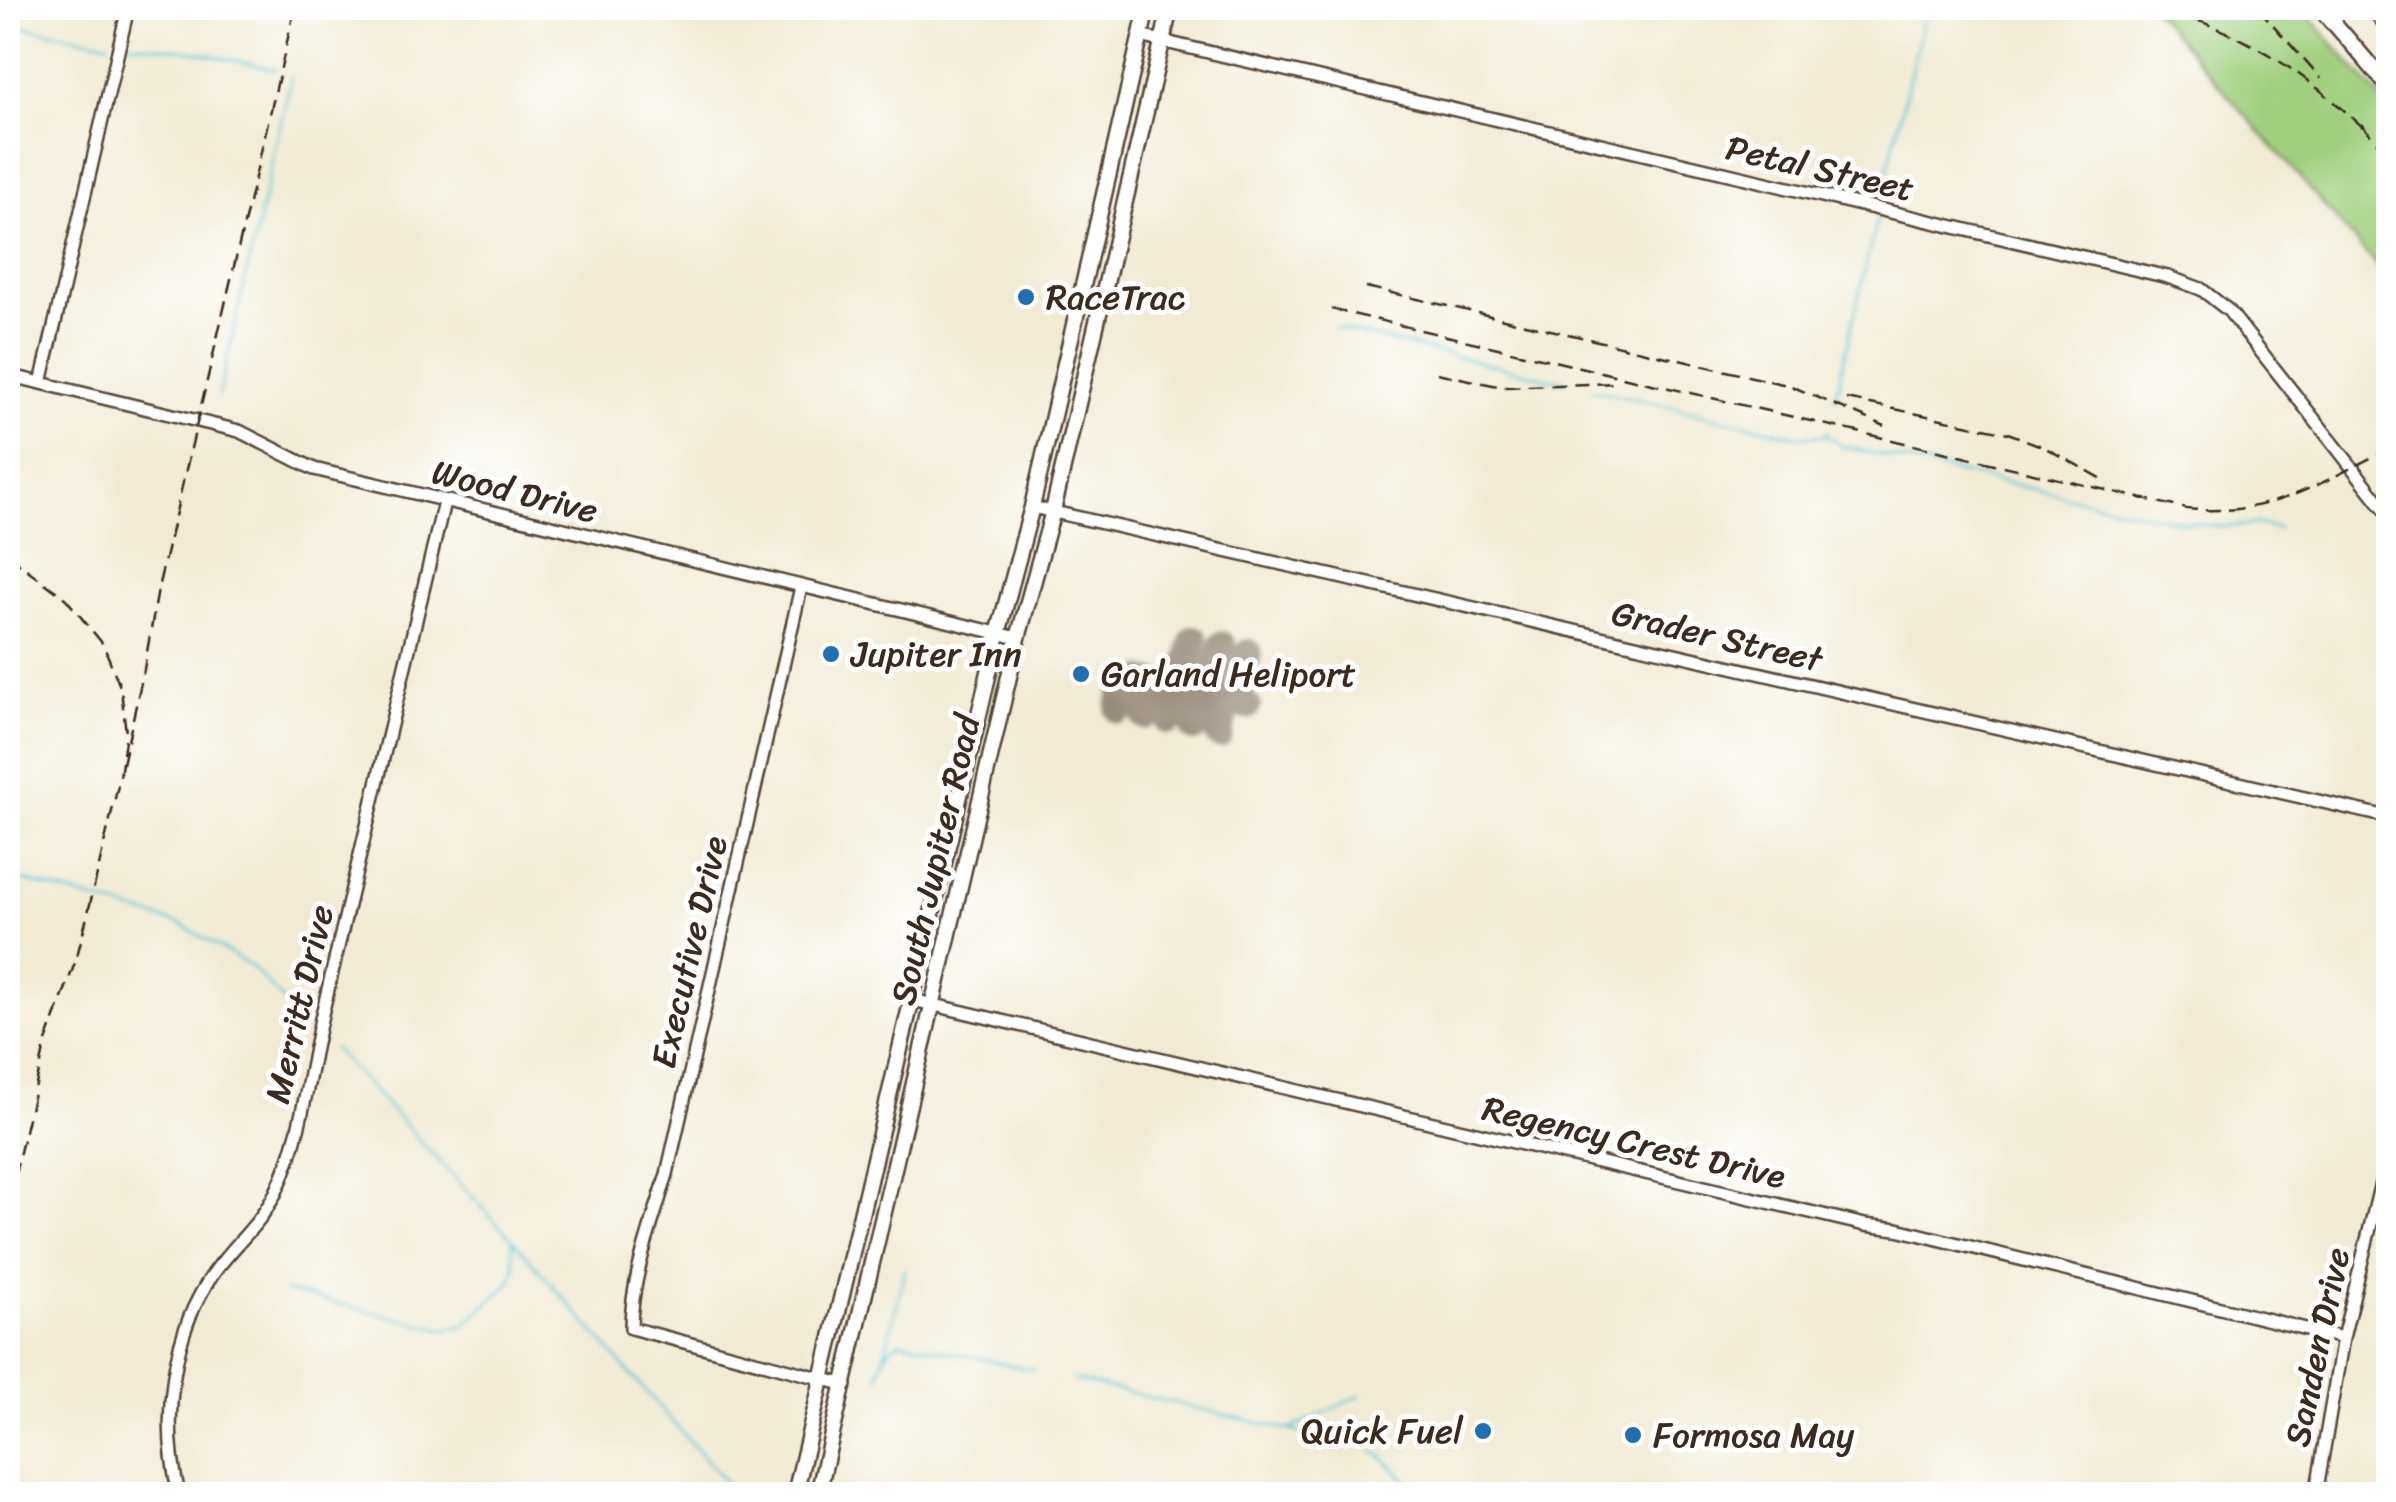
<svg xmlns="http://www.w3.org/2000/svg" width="2396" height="1502" viewBox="0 0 2396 1502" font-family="Sriracha,sans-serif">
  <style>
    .green { fill: #a0cf7d; stroke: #6e7c4e; stroke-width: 2.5 }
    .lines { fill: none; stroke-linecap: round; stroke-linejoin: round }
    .stream { stroke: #5cc5d8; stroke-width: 2.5 }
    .taxiway { stroke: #968a7a; stroke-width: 28 }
    .minor-casing { stroke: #564739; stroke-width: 16 }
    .major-casing { stroke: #564739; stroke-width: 19 }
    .highway-casing { stroke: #564739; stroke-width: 22 }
    .minor { stroke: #fff; stroke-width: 11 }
    .major { stroke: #fff; stroke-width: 14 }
    .highway { stroke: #fff; stroke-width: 18 }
    .rail { stroke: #3b2a1e; stroke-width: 2.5; stroke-dasharray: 15 8; stroke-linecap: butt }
    .poi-dot { fill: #1f6fb2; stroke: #fff; stroke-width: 4 }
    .labels { text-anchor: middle; stroke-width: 10; stroke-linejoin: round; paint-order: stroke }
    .street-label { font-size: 35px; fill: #3b2a1e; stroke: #fff }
    .poi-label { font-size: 35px; fill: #3b2a1e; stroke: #fff; text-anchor: start }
  </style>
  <rect width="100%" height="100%" fill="#fff"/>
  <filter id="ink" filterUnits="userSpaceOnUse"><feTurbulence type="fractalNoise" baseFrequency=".01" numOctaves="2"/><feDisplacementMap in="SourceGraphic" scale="20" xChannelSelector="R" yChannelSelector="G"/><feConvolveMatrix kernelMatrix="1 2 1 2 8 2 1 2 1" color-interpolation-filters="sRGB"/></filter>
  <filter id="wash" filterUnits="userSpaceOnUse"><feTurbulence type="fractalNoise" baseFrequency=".0048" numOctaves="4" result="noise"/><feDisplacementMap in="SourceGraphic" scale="40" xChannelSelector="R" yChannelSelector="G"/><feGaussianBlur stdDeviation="2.25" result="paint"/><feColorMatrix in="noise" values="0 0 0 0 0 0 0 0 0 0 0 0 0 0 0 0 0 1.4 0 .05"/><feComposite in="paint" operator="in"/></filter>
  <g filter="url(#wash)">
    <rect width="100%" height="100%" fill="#f1ebd5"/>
    <path class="green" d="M2152 8H2302L2388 106V279Z"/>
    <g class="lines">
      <path class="stream" d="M8 24 109 43
        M130 43 191 51 275 69
        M1880 202 1926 8
        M1335 328 1565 382
        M1593 389 1801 437 1826 435
        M219 395 291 78
        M1835 398 1877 218
        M1827 431 1826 435 1844 447 2182 522 2224 527 2257 524 2279 529
        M8 876 180 924 251 966 307 1026
        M333 1048 511 1238 736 1494
        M285 1291 442 1329 461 1327 509 1284 515 1270 512 1242
        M884 1356 905 1270
        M878 1377C882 1361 885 1348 901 1341L1033 1370
        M1075 1380 1349 1444
        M1291 1429 1361 1395
        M1372 1451 1382 1456 1420 1494"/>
      <path class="taxiway" d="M1186 690 1183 684 1194 639
        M1212 696 1210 690 1222 645
        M1239 702 1248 653
        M1119 710 1122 697 1136 689 1142 680 1247 706
        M1145 716 1155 683
        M1169 721 1176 691 1180 688
        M1194 728 1201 697 1205 694
        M1219 735 1227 702 1231 700"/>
    </g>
  </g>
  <g filter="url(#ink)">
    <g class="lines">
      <g class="minor-casing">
        <path id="minor" d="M1140 36 2168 277 2201 289 2229 311 2388 513
          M8 375 239 431 314 469 1018 638
          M41 383 128 8
          M1032 507 2388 817
          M801 587 667 1174C653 1222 631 1277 631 1328L846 1385
          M913 1000 1865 1225 1897 1229 2343 1338
          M179 1494C161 1422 170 1332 216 1270 235 1244 262 1222 276 1192 304 1133 309 1066 325 1002 366 836 404 669 444 502
          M2316 1494 2343 1338 2388 1154"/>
      </g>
      <g class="major-casing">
        <path id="major" d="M2327 15 2388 86
          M795 1494 998 634 1032 507 1147 8
          M818 1494 1018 638 1053 511 1170 8"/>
      </g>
      <g class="highway-casing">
        <path id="highway" d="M2322 8 2333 21
          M2375 8 2388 23"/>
      </g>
      <use href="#minor" class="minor"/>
      <use href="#major" class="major"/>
      <use href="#highway" class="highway"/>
      <path class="rail" d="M2152 8C2237 25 2307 74 2369 133
        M2258 8 2321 79
        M2361 124 2388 155
        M1366 287 1791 386 1885 426
        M1331 309 2187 509C2270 517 2317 485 2388 449
        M1437 373 1502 387 1616 383
        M1847 399 2008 433 2044 447 2106 481
        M8 555 66 599 103 644 121 689 126 733 120 777 87 917 76 960 46 1042 8 1203
        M123 764 144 669 159 584 295 8"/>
    </g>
  </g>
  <g class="poi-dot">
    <circle cx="1026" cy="297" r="10"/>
    <circle cx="831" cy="654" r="10"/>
    <circle cx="1081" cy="674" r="10"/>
    <circle cx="1483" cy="1431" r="10"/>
    <circle cx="1633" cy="1435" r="10"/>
  </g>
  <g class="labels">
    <g class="street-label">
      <text transform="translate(1820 168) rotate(13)" y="12">Petal Street</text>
      <text transform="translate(515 491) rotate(14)" y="12">Wood Drive</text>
      <text transform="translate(1717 636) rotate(13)" y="12">Grader Street</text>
      <text transform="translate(935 860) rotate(-77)" y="12">South Jupiter Road</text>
      <text transform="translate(689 952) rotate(-77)" y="12">Executive Drive</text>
      <text transform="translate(299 1004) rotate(-77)" y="12">Merritt Drive</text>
      <text transform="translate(1634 1142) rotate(13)" y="12">Regency Crest Drive</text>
      <text transform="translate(2317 1347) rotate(-78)" y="12">Sanden Drive</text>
    </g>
    <g class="poi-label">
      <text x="1046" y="309">RaceTrac</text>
      <text x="851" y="666">Jupiter Inn</text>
      <text x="1101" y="686">Garland Heliport</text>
      <text x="1463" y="1443" text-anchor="end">Quick Fuel</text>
      <text x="1653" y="1447">Formosa May</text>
    </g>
  </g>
  <rect width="2396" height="1502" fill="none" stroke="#fff" stroke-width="40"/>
</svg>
